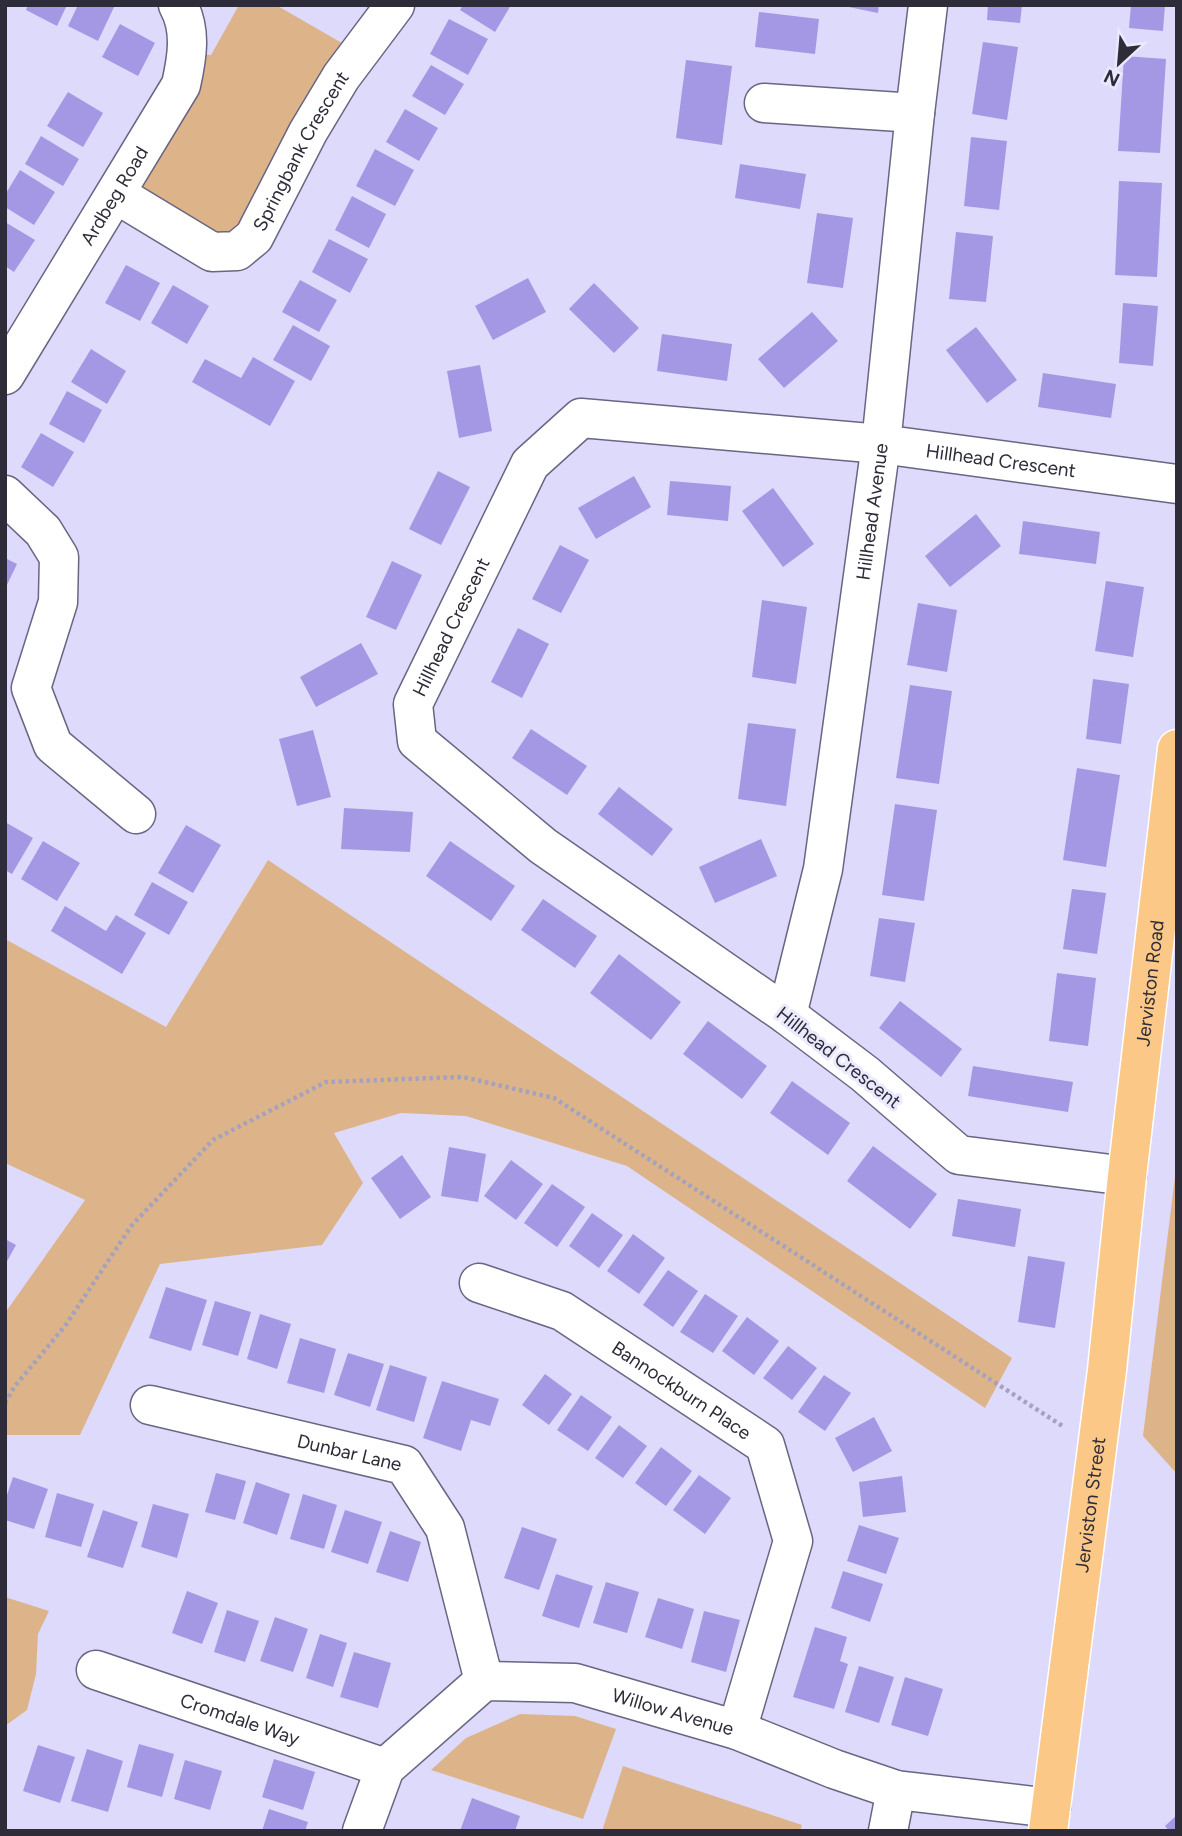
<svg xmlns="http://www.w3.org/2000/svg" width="1182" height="1836" viewBox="0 0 1182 1836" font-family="Figtree,sans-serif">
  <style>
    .green { fill: #ddb489 }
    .building { fill: #a498e4 }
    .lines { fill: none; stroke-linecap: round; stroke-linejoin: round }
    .minor-casing { stroke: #696583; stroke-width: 41 }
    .major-casing { stroke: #fff; stroke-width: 41 }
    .path { stroke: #a5a2bd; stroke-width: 4.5; stroke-dasharray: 3.5 3.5; stroke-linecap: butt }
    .minor { stroke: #fff; stroke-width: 38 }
    .major { stroke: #fbc887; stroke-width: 38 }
    .labels { text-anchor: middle; stroke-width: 6; stroke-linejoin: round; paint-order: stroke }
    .street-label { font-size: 19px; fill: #2e2c39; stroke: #ebe9fe }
  </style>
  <rect width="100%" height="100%" fill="#dedafc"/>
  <path class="green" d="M239 5H276L354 50 234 245 123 192 194 54 211 55Z
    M268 860 1012 1358 985 1408 627 1166 466 1116 401 1113 334 1133 363 1183 322 1245 160 1264 80 1435H5V1313L85 1200 5 1163V939L166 1027Z
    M1177 1160V1474L1143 1436Z
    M5 1597 49 1611 38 1634 36 1674 27 1710 5 1726Z
    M520 1714 575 1716 616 1729 583 1819 431 1770 466 1738Z
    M623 1766 802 1825 800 1831H602Z"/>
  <path class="building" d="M28 5H67L57 26 26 10Z
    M78 5H115L98 41 68 26Z
    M463 5H511L495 32 460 10Z
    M839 5H879L878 13Z
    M988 5H1022L1020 23 987 20Z
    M1131 5H1165L1163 31 1129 28Z
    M759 12 819 19 815 54 755 47Z
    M449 19 488 39 468 75 430 54Z
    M120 24 155 43 138 76 102 57Z
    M983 42 1018 47 1007 120 972 114Z
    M1124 56 1166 59 1160 153 1118 151Z
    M686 60 732 66 722 145 676 138Z
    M431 65 464 84 445 115 412 96Z
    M68 92 103 113 83 147 47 126Z
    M405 109 438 128 419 161 386 142Z
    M41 136 79 159 63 186 25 164Z
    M971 137 1007 141 999 210 964 206Z
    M375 149 414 170 395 206 356 186Z
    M740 164 806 174 800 209 735 198Z
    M20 170 55 192 34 225 5 207V195Z
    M1119 181 1162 183 1157 277 1115 275Z
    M352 196 386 214 369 248 335 230Z
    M817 213 853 218 843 288 807 283Z
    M5 222 35 240 14 272 5 266Z
    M956 232 993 236 986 302 949 299Z
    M329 239 368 259 350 293 312 272Z
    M126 265 160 283 140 321 105 303Z
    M528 278 546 312 493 340 475 306Z
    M300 280 337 300 319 332 282 312Z
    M594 283 639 328 614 353 569 309Z
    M173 285 209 306 187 344 151 323Z
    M1123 303 1158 306 1153 366 1119 363Z
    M812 312 838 341 784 388 758 359Z
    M293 325 330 346 311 381 273 360Z
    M976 327 1017 380 987 403 946 350Z
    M662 334 732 344 727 381 657 371Z
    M91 349 126 371 107 404 71 382Z
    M253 357 295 381 270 426 192 382 205 359 241 378Z
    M480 365 492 431 459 438 447 371Z
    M1043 373 1116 384 1111 418 1038 407Z
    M67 391 102 410 84 443 49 424Z
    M41 433 74 452 53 487 21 467Z
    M438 471 470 487 441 545 409 529Z
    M634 476 651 507 596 539 578 508Z
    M670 481 731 486 728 521 667 515Z
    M773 488 814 544 783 567 742 511Z
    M976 514 1001 546 950 587 925 556Z
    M1023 521 1100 532 1096 564 1019 554Z
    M560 545 589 560 561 613 532 599Z
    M5 558 17 564 5 589Z
    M392 561 422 575 396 630 366 617Z
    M1106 581 1144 587 1133 657 1095 651Z
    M762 600 807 607 796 684 752 677Z
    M918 603 957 610 947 672 907 665Z
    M518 628 549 644 522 698 491 682Z
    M361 643 378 674 316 707 300 677Z
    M1093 679 1129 684 1121 744 1086 739Z
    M910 685 952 691 939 784 896 778Z
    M748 723 796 729 786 806 738 799Z
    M531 729 587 766 567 795 512 758Z
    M313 730 331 797 297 806 279 739Z
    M1077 768 1120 775 1106 867 1063 860Z
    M619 787 673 829 652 856 598 814Z
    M895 804 937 810 924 901 882 895Z
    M344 808 413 812 410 852 341 849Z
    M5 822 33 838 12 874 5 870Z
    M186 825 221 845 193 893 158 873Z
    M761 839 777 876 715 903 699 867Z
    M43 841 80 863 57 901 21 879Z
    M450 841 515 886 491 921 426 876Z
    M152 882 188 902 169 935 134 915Z
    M1072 889 1106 893 1097 954 1063 949Z
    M543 899 597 936 575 968 521 930Z
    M65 906 106 931 116 915 146 933 122 974 51 931Z
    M879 918 915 923 905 982 870 976Z
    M619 954 681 1002 651 1040 590 993Z
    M1057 973 1096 978 1088 1046 1049 1041Z
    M900 1001 962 1049 941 1077 879 1028Z
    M708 1021 767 1066 742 1099 683 1054Z
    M973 1066 1073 1082 1068 1112 968 1096Z
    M792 1081 850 1123 828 1155 770 1113Z
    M873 1146 937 1194 910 1229 847 1181Z
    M449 1147 486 1154 478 1202 441 1196Z
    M402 1155 431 1197 400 1219 371 1178Z
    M511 1160 543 1184 516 1220 484 1196Z
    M552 1184 585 1207 557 1247 524 1223Z
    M958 1199 1021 1209 1015 1247 952 1236Z
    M592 1213 623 1235 599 1268 569 1246Z
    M633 1234 665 1258 639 1294 607 1271Z
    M5 1239 16 1245 5 1265Z
    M1028 1256 1065 1262 1055 1328 1018 1322Z
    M668 1270 698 1291 673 1327 643 1305Z
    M166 1287 207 1300 191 1351 149 1338Z
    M705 1294 738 1316 713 1353 680 1332Z
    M215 1301 251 1312 238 1356 202 1345Z
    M260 1314 291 1324 277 1369 247 1359Z
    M747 1317 779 1341 754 1375 722 1351Z
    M300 1338 336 1349 324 1393 287 1383Z
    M788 1346 817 1368 792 1400 763 1378Z
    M348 1353 384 1364 370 1407 334 1395Z
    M390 1365 427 1377 414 1422 376 1410Z
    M545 1374 572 1394 549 1425 522 1405Z
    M824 1375 851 1393 825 1431 798 1412Z
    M442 1381 499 1399 490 1426 471 1420 461 1451 423 1438Z
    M581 1395 612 1417 588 1451 557 1430Z
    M874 1417 892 1451 853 1472 835 1438Z
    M619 1425 647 1446 623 1478 595 1458Z
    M661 1447 692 1471 666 1506 635 1483Z
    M216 1473 246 1481 235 1520 205 1512Z
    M699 1475 731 1498 705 1534 673 1510Z
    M902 1476 906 1512 863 1517 859 1482Z
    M13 1477 48 1489 34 1529 5 1520V1501Z
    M256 1482 290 1494 277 1535 243 1523Z
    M57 1493 94 1504 81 1547 45 1537Z
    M303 1494 337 1505 324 1549 290 1539Z
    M153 1504 189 1514 177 1558 141 1547Z
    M103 1510 138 1522 123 1568 87 1557Z
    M345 1510 382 1522 368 1564 331 1552Z
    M859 1525 899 1538 886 1574 847 1561Z
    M522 1527 557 1539 539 1590 504 1578Z
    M390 1531 421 1542 408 1582 376 1572Z
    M843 1571 883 1584 870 1622 831 1608Z
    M556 1574 593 1586 579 1628 542 1616Z
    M606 1582 639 1592 627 1633 593 1623Z
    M187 1591 218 1603 202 1644 172 1633Z
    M658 1598 694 1609 682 1649 645 1637Z
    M227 1610 259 1621 245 1662 214 1652Z
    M704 1611 740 1620 726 1672 691 1662Z
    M275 1617 308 1629 293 1672 260 1661Z
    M815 1627 847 1637 840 1661 848 1664 834 1709 793 1697Z
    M320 1634 347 1643 333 1687 306 1678Z
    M354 1652 391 1663 378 1708 340 1697Z
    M859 1666 894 1677 879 1723 845 1712Z
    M905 1677 943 1689 928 1736 891 1725Z
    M139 1744 174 1754 162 1797 127 1787Z
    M38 1745 75 1757 60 1803 23 1791Z
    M87 1749 123 1761 108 1812 71 1801Z
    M274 1759 315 1772 303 1810 262 1797Z
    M185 1760 222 1771 210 1810 174 1799Z
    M472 1798 520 1816 515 1831H460Z
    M269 1809 308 1822 305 1831H262Z
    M1177 1815V1831H1169L1165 1826Z"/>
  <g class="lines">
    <g class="minor-casing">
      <g id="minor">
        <path d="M764 103 915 113"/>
        <path id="s1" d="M116 194 212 252 237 251 254 237 308 132 341 77 395 5"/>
        <path id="s2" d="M5 375 181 85C187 58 192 30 178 5"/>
        <path d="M5 495 43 531 59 557 58 602 31 688 53 745 136 814"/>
        <path id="s3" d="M787 1015 823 869 881 444 915 113 928 5"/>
        <path id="s4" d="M1127 1176 959 1155 865 1074 787 1015 543 846 417 741 413 704 530 464 581 418 881 444 1177 484"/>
        <path id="s5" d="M479 1283 562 1311 765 1445 793 1541 737 1730"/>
        <path id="s6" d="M150 1405 404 1465 445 1528 484 1681"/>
        <path id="s7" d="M96 1670 385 1768"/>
        <path id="s8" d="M362 1831 385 1768 484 1681 575 1683 737 1730 834 1769 896 1790 1051 1808"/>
        <path d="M888 1831 896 1790"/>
      </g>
    </g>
    <g class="major-casing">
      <g id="major">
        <path id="s9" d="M1048 1831 1107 1370 1127 1176 1177 749"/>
      </g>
    </g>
    <path class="path" d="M5 1403 15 1386 65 1326 132 1225 213 1140 326 1082 463 1077 554 1098 1064 1427"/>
    <use href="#minor" class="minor"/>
    <use href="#major" class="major"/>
  </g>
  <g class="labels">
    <g class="street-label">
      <text dy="7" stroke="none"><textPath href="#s1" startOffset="257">Springbank Crescent</textPath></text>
      <text dy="7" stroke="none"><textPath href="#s2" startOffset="210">Ardbeg Road</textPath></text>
      <text dy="7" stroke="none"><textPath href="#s4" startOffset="1647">Hillhead Crescent</textPath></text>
      <text dy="7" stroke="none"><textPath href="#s3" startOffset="511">Hillhead Avenue</textPath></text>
      <text dy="7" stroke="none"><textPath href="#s4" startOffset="975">Hillhead Crescent</textPath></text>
      <text dy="7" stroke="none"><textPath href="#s9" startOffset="854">Jerviston Road</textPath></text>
      <text transform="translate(839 1057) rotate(38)" y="7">Hillhead Crescent</text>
      <text dy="7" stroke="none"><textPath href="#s5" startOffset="231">Bannockburn Place</textPath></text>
      <text dy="7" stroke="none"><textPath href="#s6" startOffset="205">Dunbar Lane</textPath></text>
      <text dy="7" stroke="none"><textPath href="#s9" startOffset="329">Jerviston Street</textPath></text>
      <text dy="7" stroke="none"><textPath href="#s8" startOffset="392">Willow Avenue</textPath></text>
      <text dy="7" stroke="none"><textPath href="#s7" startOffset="152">Cromdale Way</textPath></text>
    </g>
  </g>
  <rect width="1182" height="1836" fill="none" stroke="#2e2c39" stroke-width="14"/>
  <g transform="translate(1119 63) rotate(206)" stroke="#ebe9fe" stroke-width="5" paint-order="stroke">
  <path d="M0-5L12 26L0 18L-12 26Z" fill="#2e2c39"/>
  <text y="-10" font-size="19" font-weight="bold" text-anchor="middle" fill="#2e2c39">N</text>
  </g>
</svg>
